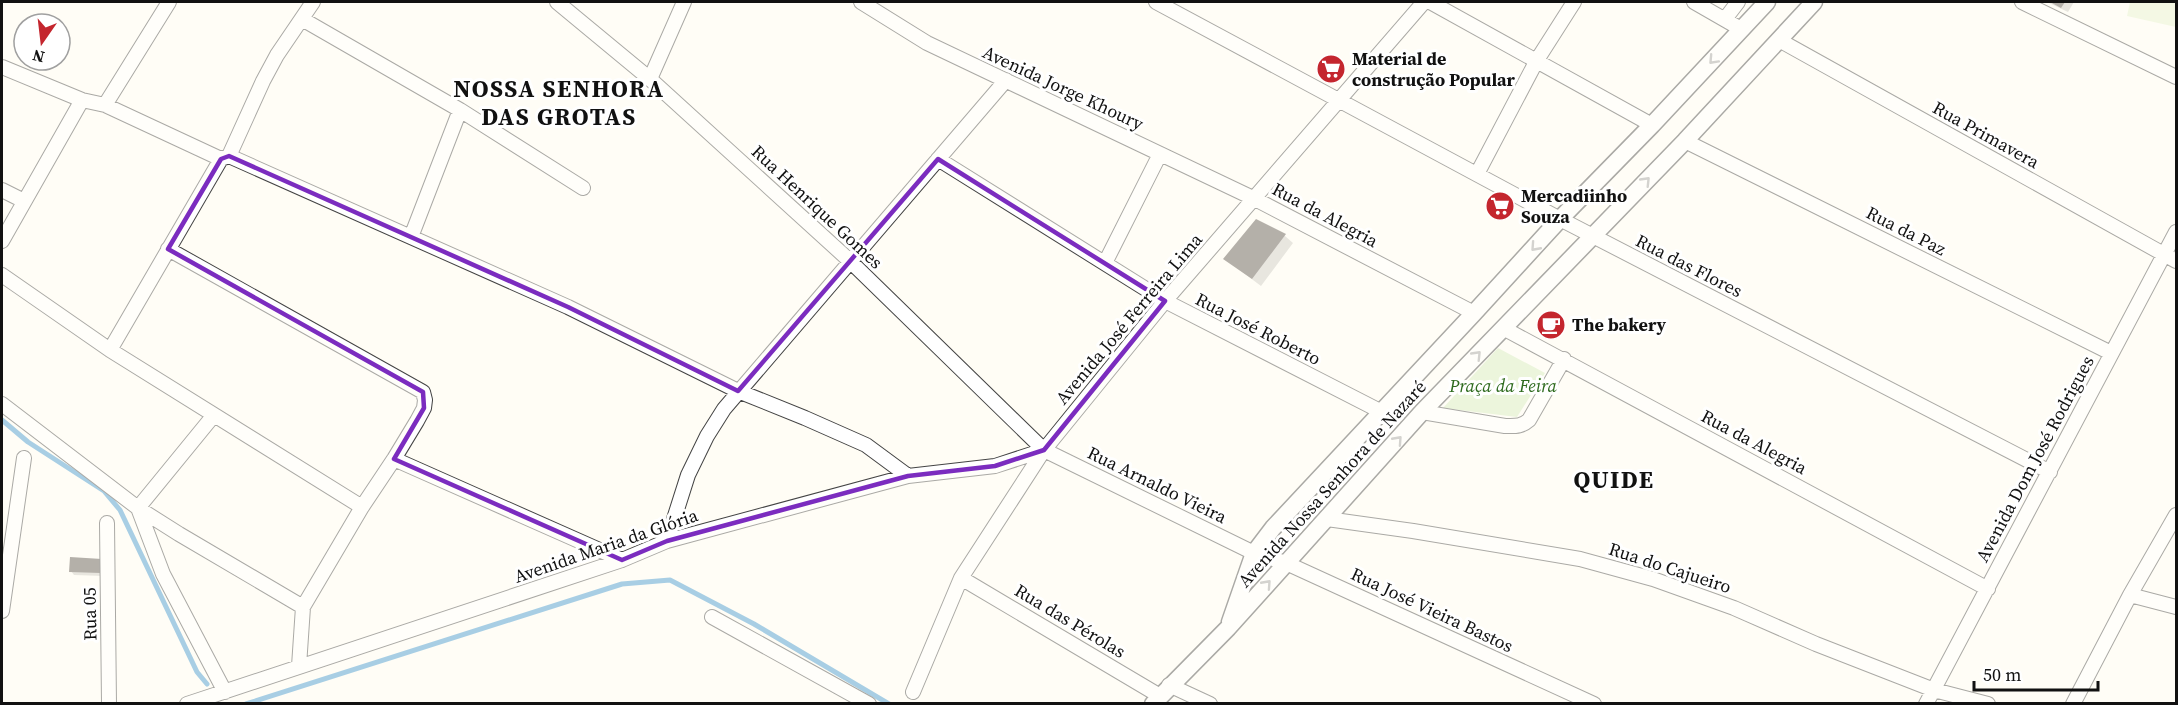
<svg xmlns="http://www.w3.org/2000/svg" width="2178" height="705" viewBox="0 0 2178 705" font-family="'Source Serif 4',serif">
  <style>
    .green { fill: #d5ebbd }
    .pitch { fill: #e6f2cf }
    .shadow { fill: #0003 }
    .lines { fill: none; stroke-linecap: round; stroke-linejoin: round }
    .stream { stroke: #3f96cf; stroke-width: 5 }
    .building { fill: #5a524d }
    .minor-casing { stroke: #444; stroke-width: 16 }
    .tertiary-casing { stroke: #444; stroke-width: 19 }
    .minor { stroke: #fff; stroke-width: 14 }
    .tertiary { stroke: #fff; stroke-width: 16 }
    .oneway { stroke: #a0a0a0 }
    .marked { fill: none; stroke: #7b2cbf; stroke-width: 4.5; stroke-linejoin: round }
    .labels { text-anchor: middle; stroke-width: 6; stroke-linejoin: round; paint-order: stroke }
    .poi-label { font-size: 18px; font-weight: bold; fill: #111; stroke: #fff; text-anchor: start }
    .street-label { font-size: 18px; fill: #111; stroke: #fff }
    .park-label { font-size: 18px; font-style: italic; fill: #2f6b1f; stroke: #fff }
    .district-label { font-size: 24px; font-weight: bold; letter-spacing: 1.5px; fill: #111; stroke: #fff }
  </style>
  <rect width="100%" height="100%" fill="#fffdf5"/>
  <path class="green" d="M1498 348 1545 373 1517 417 1443 408Z"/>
  <path class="pitch" d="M2130 2H2176V27L2127 16Z"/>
  <path class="shadow" d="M2047 2H2074L2068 12Z
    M1257 221 1285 236 1293 243 1261 286 1225 259Z
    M101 561 104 576 74 575 71 571Z"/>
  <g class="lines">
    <path class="stream" d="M2 420 28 442 104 491 120 510 197 672 207 684
      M246 704 622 584 670 580 754 624 889 704"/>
  </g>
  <path class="building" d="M2050 2H2065L2061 8Z
    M1256 219 1286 234 1252 279 1223 259Z
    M70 557 102 559 101 573 69 572Z"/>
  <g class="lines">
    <g class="minor-casing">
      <path id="minor" d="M557 2 650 79 850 261 1044 450 1254 553 1286 563 1594 704
        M861 2 927 43 1255 199 1474 313
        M1156 2 1560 219 2050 472
        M1430 2 1652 125
        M1694 2 1741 29
        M2022 2 2176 77
        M302 19 460 110 583 188
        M1725 19 1738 2
        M1779 40 2176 261
        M2 67 82 100 105 105 221 159 229 156 568 307 738 391 805 418 866 445 908 476
        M650 79 684 2
        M105 105 169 2
        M1685 141 2111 353
        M229 156 263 81 277 55 313 2
        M938 159 1165 301 1382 412
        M1477 174 1537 60 1574 2
        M2 190 24 201
        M411 237 460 110
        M2 241 82 100
        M168 249 423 392 425 400 424 408 417 421 394 459 362 507 303 607 299 666
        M1105 263 1160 154
        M2 275 110 350 362 507
        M1503 328 1988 589
        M110 350 221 159
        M2 404 138 508 179 534 303 607
        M1422 412 1505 426C1515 426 1521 427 1529 420L1564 359
        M214 415 138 508 163 574 225 692
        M394 459 622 560
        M1327 519 1413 531 1580 559 1653 579 1734 608 1816 644 1934 690 1988 704
        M107 523 109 704
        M667 541 688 475 707 436 724 409 1006 80
        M961 578 1160 696
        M2130 595 2176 607
        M2 611 24 458
        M712 617 869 704
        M1169 685 1210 704
        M913 692 961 578 1044 450 1165 301 1424 2
        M187 704 622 560 667 541 908 476 995 466 1044 450
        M1926 704 2176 232
        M2073 704 2130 595 2176 515"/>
    </g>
    <g class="tertiary-casing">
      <path id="tertiary" d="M1230 622 1254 553 1273 528 1474 313 1560 219 1652 125 1767 2
        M1153 704 1228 628 1422 412 1685 141 1814 2"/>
    </g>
    <use href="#minor" class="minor"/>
    <use href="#tertiary" class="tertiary"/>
  </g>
  <defs><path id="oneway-chevron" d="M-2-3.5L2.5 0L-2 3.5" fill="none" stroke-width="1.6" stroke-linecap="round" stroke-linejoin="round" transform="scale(1.5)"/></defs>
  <g class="oneway">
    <use href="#oneway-chevron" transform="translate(1713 60) rotate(133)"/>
    <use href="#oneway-chevron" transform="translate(1646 181) rotate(-46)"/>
    <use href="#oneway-chevron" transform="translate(1535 247) rotate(132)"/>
    <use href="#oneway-chevron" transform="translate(1477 355) rotate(-46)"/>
    <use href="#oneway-chevron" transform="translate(1398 440) rotate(-48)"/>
    <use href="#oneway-chevron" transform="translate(1267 584) rotate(-48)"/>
  </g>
  <path d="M0 0H2178V705H0ZM229 156 568 307 738 391 938 159 1165 301 1044 450 995 466 908 476 667 541 622 560 394 459 424 408 423 392 168 249 221 159Z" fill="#fffdf5" fill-opacity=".55" fill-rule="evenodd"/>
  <path class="marked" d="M229 156 568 307 738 391 938 159 1165 301 1044 450 995 466 908 476 667 541 622 560 394 459 424 408 423 392 168 249 221 159Z"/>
  <defs>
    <g id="supermarket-disc" transform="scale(1.5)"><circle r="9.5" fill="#c4262e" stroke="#fff"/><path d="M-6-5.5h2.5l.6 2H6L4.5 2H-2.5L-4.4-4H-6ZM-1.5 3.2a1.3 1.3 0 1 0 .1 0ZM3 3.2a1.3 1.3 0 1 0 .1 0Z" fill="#fff"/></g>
    <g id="cafe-disc" transform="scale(1.5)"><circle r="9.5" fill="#c4262e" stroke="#fff"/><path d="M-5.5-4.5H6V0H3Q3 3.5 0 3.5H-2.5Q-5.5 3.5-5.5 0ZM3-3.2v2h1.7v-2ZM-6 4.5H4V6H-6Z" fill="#fff"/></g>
  </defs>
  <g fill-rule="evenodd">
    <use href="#supermarket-disc" x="1331" y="69"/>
    <use href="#supermarket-disc" x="1500" y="206"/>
    <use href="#cafe-disc" x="1551" y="325"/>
  </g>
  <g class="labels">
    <g class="poi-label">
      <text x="1352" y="65">Material de<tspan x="1352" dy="21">construção Popular</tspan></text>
      <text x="1521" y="202">Mercadiinho<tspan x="1521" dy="21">Souza</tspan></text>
      <text x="1572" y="331">The bakery</text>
    </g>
    <g class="street-label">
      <text transform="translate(1063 88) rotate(25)" y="6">Avenida Jorge Khoury</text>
      <text transform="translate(1986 135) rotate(29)" y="6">Rua Primavera</text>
      <text transform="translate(817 207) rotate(43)" y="6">Rua Henrique Gomes</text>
      <text transform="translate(1325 215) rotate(28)" y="6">Rua da Alegria</text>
      <text transform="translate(1906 231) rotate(27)" y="6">Rua da Paz</text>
      <text transform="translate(1689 266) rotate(27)" y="6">Rua das Flores</text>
      <text transform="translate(1129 319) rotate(-50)" y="6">Avenida José Ferreira Lima</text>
      <text transform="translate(1258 329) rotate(27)" y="6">Rua José Roberto</text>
      <text transform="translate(1754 442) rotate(28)" y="6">Rua da Alegria</text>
      <text transform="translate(2035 459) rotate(-62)" y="6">Avenida Dom José Rodrigues</text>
      <text transform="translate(1332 484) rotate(-48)" y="6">Avenida Nossa Senhora de Nazaré</text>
      <text transform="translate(1157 485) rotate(26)" y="6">Rua Arnaldo Vieira</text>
      <text transform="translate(606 546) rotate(-19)" y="6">Avenida Maria da Glória</text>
      <text transform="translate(1670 568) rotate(18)" y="6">Rua do Cajueiro</text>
      <text transform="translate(1432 610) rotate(25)" y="6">Rua José Vieira Bastos</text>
      <text transform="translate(90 614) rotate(-91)" y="6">Rua 05</text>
      <text transform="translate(1070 621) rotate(31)" y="6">Rua das Pérolas</text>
    </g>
    <g class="park-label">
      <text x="1503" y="392">Praça da Feira</text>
    </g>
    <g class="district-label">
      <text x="559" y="97">NOSSA SENHORA<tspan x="559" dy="28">DAS GROTAS</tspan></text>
      <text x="1614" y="488">QUIDE</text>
    </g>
  </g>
  <rect width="2178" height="705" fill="none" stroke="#111111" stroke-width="6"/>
  <g transform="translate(42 42) rotate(194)"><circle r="28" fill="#ffffff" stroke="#a0a0a0" stroke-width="1.5"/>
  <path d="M0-4.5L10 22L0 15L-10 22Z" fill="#c4262e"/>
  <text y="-9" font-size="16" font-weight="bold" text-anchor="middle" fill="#111111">N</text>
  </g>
  <path d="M1974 681v9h124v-9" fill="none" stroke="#111111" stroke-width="3"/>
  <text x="1983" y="681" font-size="18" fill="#111111" stroke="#ffffff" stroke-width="4.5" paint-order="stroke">50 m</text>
</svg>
